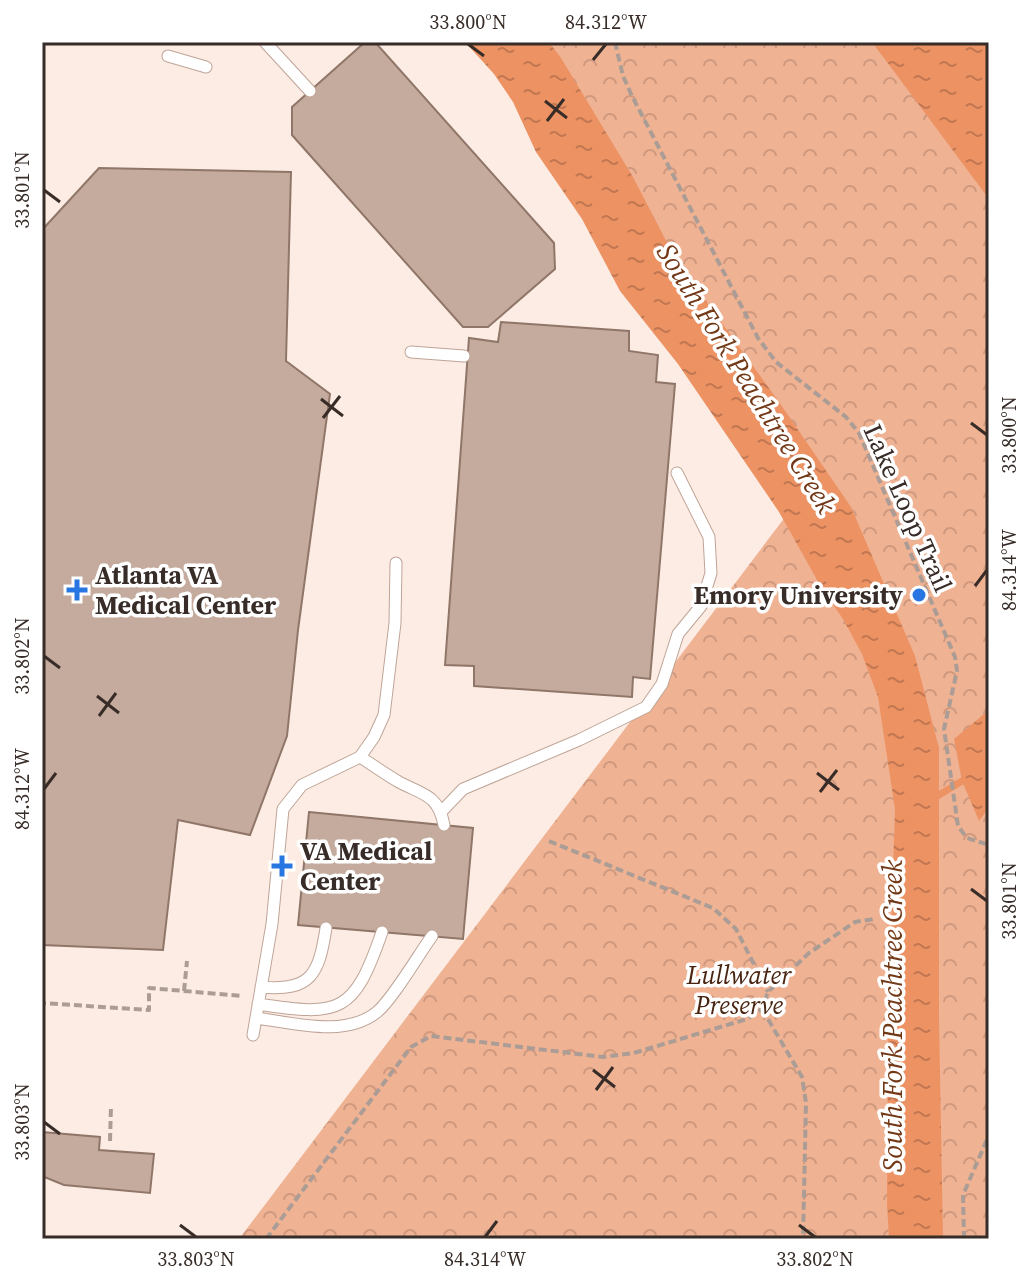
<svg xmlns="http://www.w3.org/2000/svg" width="1031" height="1281" viewBox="0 0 1031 1281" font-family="'Source Serif 4',serif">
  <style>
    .park { fill: url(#park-crowns) }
    .water { fill: url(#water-ripples) }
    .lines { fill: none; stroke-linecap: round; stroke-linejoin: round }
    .stream { stroke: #ed9263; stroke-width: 7 }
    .building { fill: #c5ab9d; stroke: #8f7669; stroke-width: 2 }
    .service-casing { stroke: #bea497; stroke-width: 13 }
    .path { stroke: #ab9d95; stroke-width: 4; stroke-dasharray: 8 4; stroke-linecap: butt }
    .service { stroke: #fff; stroke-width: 11 }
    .ticks { fill: none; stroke: #372c27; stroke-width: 3 }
    .poi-dot { fill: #2776e1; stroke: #fff; stroke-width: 3 }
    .labels { text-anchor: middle; stroke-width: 7; stroke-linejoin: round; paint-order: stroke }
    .street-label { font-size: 26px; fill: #372c27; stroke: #fff }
    .poi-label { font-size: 26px; font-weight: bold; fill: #372c27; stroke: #fff; text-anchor: start }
    .park-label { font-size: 26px; font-style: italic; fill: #492511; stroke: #fff }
    .water-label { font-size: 28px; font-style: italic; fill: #733917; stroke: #fff }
    .neatline { fill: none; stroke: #372c27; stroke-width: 3 }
    .ticks-label { font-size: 20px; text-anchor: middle; fill: #372c27 }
  </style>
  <defs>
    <pattern id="park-crowns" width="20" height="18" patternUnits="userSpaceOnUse" patternTransform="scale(2)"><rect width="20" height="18" fill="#efb293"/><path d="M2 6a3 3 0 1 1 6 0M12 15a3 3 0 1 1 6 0" fill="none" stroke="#ce997f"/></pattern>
    <pattern id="water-ripples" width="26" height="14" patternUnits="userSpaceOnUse" patternTransform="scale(2)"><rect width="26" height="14" fill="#ed9263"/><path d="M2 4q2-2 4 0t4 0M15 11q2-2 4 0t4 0" fill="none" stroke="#c17752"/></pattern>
  </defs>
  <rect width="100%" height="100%" fill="#fdece3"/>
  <path class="park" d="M503 42H989V1239H239L801 496Z"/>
  <path class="water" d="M465 42H549L561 58 633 177 675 258 779 402 851 507 915 656 939 748V1019L943 1239H889L887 1204 888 1031 895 809 878 697 862 654 843 619 821 587 779 512 678 364 620 291 582 219 536 152 513 102 494 74Z
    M872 42H989V199Z
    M989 710V808L979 821 962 781 954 739Z"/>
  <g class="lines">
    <path class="stream" d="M939 795 962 781"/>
  </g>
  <path class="building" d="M365 42H375L554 243 555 269 488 327H463L292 135V107Z
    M99 168 291 172 286 361 330 394 298 630 287 736 250 835 178 820 163 950 42 945V230Z
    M501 322 629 331V351L658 355 656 382 675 384 650 679 633 677 632 697 474 686V666L445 665 469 338 498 342Z
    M309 812 473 828 463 939 298 925Z
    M42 1132 100 1137 99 1150 154 1154 150 1193 64 1185 42 1176Z"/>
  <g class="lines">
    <g class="service-casing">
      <path id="service" d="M265 42 310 91
        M168 56 206 67
        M411 352 464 356
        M360 757C373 765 385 774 399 782 423 795 438 794 444 825
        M442 811 463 789 579 740 646 707 662 684 678 634 701 606 711 573 709 537 677 473
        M261 987C312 992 319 973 326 928
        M258 1004C341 1017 354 1013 382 932
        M256 1018C294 1023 345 1038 377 1012 392 1000 419 954 432 936
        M253 1035 272 924 283 809 302 785 360 757 374 737 384 715 395 623 396 563"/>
    </g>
    <path class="path" d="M615 42 623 76 632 96 758 338 776 362 846 417 859 433 955 657 957 671 944 729 958 826 967 838 989 845
      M549 841 713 908 736 929 768 992
      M42 963V1003L149 1010V988L243 996
      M184 991 187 961
      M762 1009 802 1077 806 1103 803 1239
      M110 1141 111 1106
      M266 1239 411 1047 431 1036 603 1057 634 1053 747 1019 762 1009 768 992 809 953 855 922 874 919
      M964 1239 963 1195 989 1135"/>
    <use href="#service" class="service"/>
  </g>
  <path class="ticks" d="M468 44 484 56M593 60 606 44M545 101 567 118M547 121 564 99M44 190 60 202M321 399 343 416M323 418 340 396M971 423 987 435M975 586 987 570M44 656 60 668M97 696 119 713M99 716 116 693M817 773 839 790M44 789 56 773M820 792 837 770M971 889 987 901M593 1070 615 1087M596 1090 613 1067M44 1122 60 1134M180 1225 196 1237M799 1225 815 1237M485 1237 497 1221"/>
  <g class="poi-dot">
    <path d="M73 578h8v8h8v8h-8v8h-8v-8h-8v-8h8z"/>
    <circle cx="919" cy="595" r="8"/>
    <path d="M278 854h8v8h8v8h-8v8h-8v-8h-8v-8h8z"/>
  </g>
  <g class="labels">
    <g class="street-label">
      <text transform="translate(908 508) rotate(66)" y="9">Lake Loop Trail</text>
    </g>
    <g class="poi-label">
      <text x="95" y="584">Atlanta VA<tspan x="95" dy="30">Medical Center</tspan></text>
      <text x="903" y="604" text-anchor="end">Emory University</text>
      <text x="300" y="860">VA Medical<tspan x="300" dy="30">Center</tspan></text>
    </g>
    <g class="park-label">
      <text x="739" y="984">Lullwater<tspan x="739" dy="30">Preserve</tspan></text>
    </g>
    <g class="water-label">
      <text transform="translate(747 378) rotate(58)" y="10">South Fork Peachtree Creek</text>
      <text transform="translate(892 1016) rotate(-90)" y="10">South Fork Peachtree Creek</text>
    </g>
  </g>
  <rect width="1031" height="1281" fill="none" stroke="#ffffff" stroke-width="88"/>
  <rect x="44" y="44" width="943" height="1193" class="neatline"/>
  <g class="ticks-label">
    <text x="468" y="29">33.800°N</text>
    <text x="606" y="29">84.312°W</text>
    <text transform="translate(22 190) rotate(-90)" y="7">33.801°N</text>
    <text transform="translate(1009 435) rotate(-90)" y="7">33.800°N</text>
    <text transform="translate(1009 570) rotate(-90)" y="7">84.314°W</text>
    <text transform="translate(22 656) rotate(-90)" y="7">33.802°N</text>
    <text transform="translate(22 789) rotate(-90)" y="7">84.312°W</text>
    <text transform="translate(1009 901) rotate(-90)" y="7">33.801°N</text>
    <text transform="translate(22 1122) rotate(-90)" y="7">33.803°N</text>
    <text x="196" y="1266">33.803°N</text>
    <text x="485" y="1266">84.314°W</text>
    <text x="815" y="1266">33.802°N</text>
  </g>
</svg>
